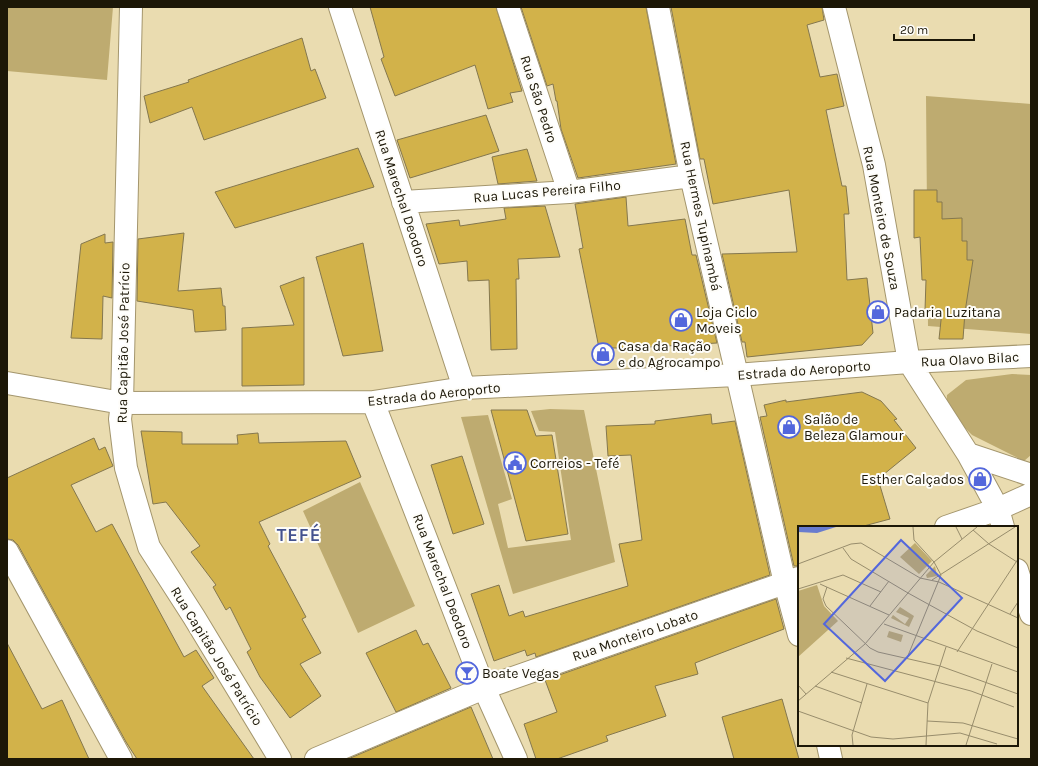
<svg xmlns="http://www.w3.org/2000/svg" width="1038" height="766" viewBox="0 0 1038 766" font-family="Karla,sans-serif">
  <style>
    .green { fill: #beab70 }
    .building { fill: #d2b24a; stroke: #84774e }
    .lines { fill: none; stroke-linecap: round; stroke-linejoin: round }
    .minor-casing { stroke: #a4966d; stroke-width: 24 }
    .minor { stroke: #fff; stroke-width: 22 }
    .labels { text-anchor: middle; stroke-width: 4; stroke-linejoin: round; paint-order: stroke }
    .street-label { font-size: 14px; fill: #1c1707; stroke: #fefdf9 }
    .poi-label { font-size: 14px; fill: #1c1707; stroke: #fefdf9; text-anchor: start }
    .district-label { font-size: 18px; font-weight: bold; letter-spacing: 1px; fill: #44528e; stroke: #fefdf9 }
    .inset-road { fill: none; stroke: #988d6c; stroke-width: 1 }
    .view { fill: #5367dc; fill-opacity: 0.15; stroke: #5367dc; stroke-width: 2 }
    .inset-edge { fill: none; stroke: #1c1707; stroke-width: 2 }
  </style>
  <rect width="100%" height="100%" fill="#eadcb0"/>
  <path class="green" d="M7 7H113L107 80 7 71Z
    M926 96 1031 104V334L928 326Z
    M1012 374 1031 375V455L1024 461 972 435 946 409 947 395 966 380Z
    M550 409 584 410 615 562 513 594 461 417 488 415 512 499 498 504 508 548 571 540 555 432 539 431 531 411Z
    M360 482 415 606 358 633 303 511Z"/>
  <path class="building" d="M370 7H496L522 91 510 93 513 102 488 109 475 65 395 96 381 59 384 57Z
    M521 7H646L676 164 578 178 561 129 557 101H556L553 84 547 86Z
    M671 7H822L824 20 807 25 820 77 837 74 844 106 826 110 842 186H846L849 214H844L847 280 867 278 873 333 862 345 747 357 745 342H742L722 254 797 252 789 190 713 204 704 159H700Z
    M302 38 311 71 315 69 326 98 204 140 192 107 150 123 144 96 189 82 188 80Z
    M486 115 499 151 410 178 397 140Z
    M358 148 374 187 235 228 215 192Z
    M527 149 537 181 498 184 492 157Z
    M914 190H937V202H942V219L962 218V241H967V260H973L965 312 963 339H939L942 311 925 310 926 280H922L920 237 914 238Z
    M626 197 628 226 685 219 692 255H696L717 343 632 348H599L579 249 583 248 575 204Z
    M545 206 560 257 518 259 519 279H516L517 349 491 350 489 280 468 281 467 261 439 264 426 224 459 220 460 226 506 219 504 208Z
    M184 233 178 291 221 288 223 306H225L226 330 195 332 193 310 137 301 138 239Z
    M105 234V243L113 242 112 298 103 296 102 339 71 338 81 244Z
    M363 243 383 351 343 356 316 257Z
    M304 277V385L242 386V328L294 325 280 286Z
    M862 392 881 401 897 419 894 420 916 448 878 479 890 519 860 527H799V566H794L760 417 767 416 764 405 786 400V402Z
    M491 410H527L536 436 552 435 568 534 526 541Z
    M711 414 712 424 735 421 770 575 536 657 535 653 527 656 525 650 494 661 471 594 499 585 509 616 523 611 525 617 628 586 619 544 642 540 631 455 608 456 606 426 655 424V421Z
    M141 431 182 432V444H238L237 435 258 433 259 443 346 441 361 477 259 522 270 544 268 546 306 617 302 619 321 653 300 664 321 696 290 718 260 677 247 652 251 649 230 607 226 610 213 587 216 585 191 552 200 546 166 502 153 504Z
    M94 438 99 450 105 447 113 466 71 485 96 532 112 524 184 657 196 650 214 678 202 686 254 759H137L126 742 18 545 13 540 7 539V478Z
    M462 456 484 524 453 534 431 465Z
    M776 599 784 629 695 663 698 674 655 686 666 716 606 736 608 741 557 759H536L524 724 557 712 545 680Z
    M416 630 423 645 428 643 451 688 396 712 366 653Z
    M7 643 42 709 62 700 89 759H7Z
    M782 699 799 759H734L722 717Z
    M471 707 493 759H348Z"/>
  <g class="lines">
    <g class="minor-casing">
      <path id="minor" d="M131 7 122 403 120 419 126 468 149 547 194 617 280 759
        M340 7 464 388
        M508 7 569 192
        M658 7 691 176 785 583 799 635
        M834 7 874 165 909 362 968 454 998 509 1003 527
        M403 202 569 192 691 176
        M7 383 122 403 373 402 464 388 736 375 909 362 1031 356
        M373 402 484 688 516 759
        M968 454 1031 475
        M946 527 998 509 1031 494
        M7 551 121 759
        M1017 570 1031 614
        M828 745 831 759
        M316 759 484 688 799 578"/>
    </g>
    <use href="#minor" class="minor"/>
  </g>
  <defs>
    <g id="shop-ring" transform="scale(1.15)"><circle r="9.5" fill="#fefdf9" stroke="#5367dc" stroke-width="1.5"/><path d="M-5-2.5h2.3a2.7 3.5 0 0 1 5.4 0H5L5.5 6h-11ZM-1.5-2.5h3a1.5 2.3 0 0 0-3 0Z" fill="#5367dc"/></g>
    <g id="civic-ring" transform="scale(1.15)"><circle r="9.5" fill="#fefdf9" stroke="#5367dc" stroke-width="1.5"/><path d="M-.6-6.5H3V-4.5H.6V-3L4-1V1h2V6H-6V1h2V-1L-.6-3ZM-1.2 2.5V6h2.4V2.5Z" fill="#5367dc"/></g>
    <g id="bar-ring" transform="scale(1.15)"><circle r="9.5" fill="#fefdf9" stroke="#5367dc" stroke-width="1.5"/><path d="M-6-5H6L.8 .8V4.5H3.5V6h-7V4.5H-.8V.8Z" fill="#5367dc"/></g>
  </defs>
  <g fill-rule="evenodd">
    <use href="#shop-ring" x="878" y="312"/>
    <use href="#shop-ring" x="681" y="320"/>
    <use href="#shop-ring" x="603" y="354"/>
    <use href="#shop-ring" x="789" y="427"/>
    <use href="#civic-ring" x="515" y="463"/>
    <use href="#shop-ring" x="980" y="479"/>
    <use href="#bar-ring" x="467" y="673"/>
  </g>
  <g class="labels">
    <g class="street-label">
      <text transform="translate(539 99) rotate(72)" y="5">Rua São Pedro</text>
      <text transform="translate(547 191) rotate(-5)" y="5">Rua Lucas Pereira Filho</text>
      <text transform="translate(402 198) rotate(72)" y="5">Rua Marechal Deodoro</text>
      <text transform="translate(701 216) rotate(78)" y="5">Rua Hermes Tupinambá</text>
      <text transform="translate(882 218) rotate(79)" y="5">Rua Monteiro de Souza</text>
      <text transform="translate(123 343) rotate(-89)" y="5">Rua Capitão José Patrício</text>
      <text transform="translate(970 359) rotate(-3)" y="5">Rua Olavo Bilac</text>
      <text transform="translate(804 370) rotate(-4)" y="5">Estrada do Aeroporto</text>
      <text transform="translate(434 394) rotate(-6)" y="5">Estrada do Aeroporto</text>
      <text transform="translate(443 581) rotate(69)" y="5">Rua Marechal Deodoro</text>
      <text transform="translate(635 635) rotate(-19)" y="5">Rua Monteiro Lobato</text>
      <text transform="translate(217 656) rotate(58)" y="5">Rua Capitão José Patrício</text>
    </g>
    <g class="poi-label">
      <text x="696" y="317">Loja Ciclo<tspan x="696" dy="16">Moveis</tspan></text>
      <text x="894" y="317">Padaria Luzitana</text>
      <text x="618" y="351">Casa da Ração<tspan x="618" dy="16">e do Agrocampo</tspan></text>
      <text x="804" y="424">Salão de<tspan x="804" dy="16">Beleza Glamour</tspan></text>
      <text x="530" y="468">Correios - Tefé</text>
      <text x="964" y="484" text-anchor="end">Esther Calçados</text>
      <text x="482" y="678">Boate Vegas</text>
    </g>
    <g class="district-label">
      <text x="299" y="541">TEFÉ</text>
    </g>
  </g>
  <g transform="translate(798 526)">
    <rect width="220" height="220" fill="#eadcb0"/>
    <path d="M117 17 134 35 121 48 102 31ZM137 40 139 50 129 52 128 49ZM19 59 26 80 40 95 0 131V65ZM102 81 116 90 111 101 93 92 95 89 107 98 111 92 98 86ZM91 105 105 109 103 116 89 111Z" fill="#beab70"/>
    <path d="M0 1H38L19 7 0 6Z" fill="#697cce"/>
    <path class="inset-road" d="M115 1 116 14 136 36 143 49M158 1 164 13M175 4 191 18 219 36M45 22 53 33 110 67 179 105 220 122M0 38 53 18 63 17 122 52 141 56 220 92M134 54 217 1M22 58 91 89M29 61 25 73 28 80 72 122 80 126 142 140 220 168M0 63 45 49 83 66M72 80 91 55M212 88 220 76M86 98 220 146M159 126 220 33M48 132 173 165 216 181M109 132 143 49M33 146 130 177M0 159 8 168M17 160 64 177M0 175 67 118 136 36 179 1M0 185 73 211 95 213 162 207 199 218M129 195 165 197 220 213M55 219 54 209 69 158M128 219 130 177 148 121M168 219 194 138"/>
    <path class="view" d="M103 14 164 72 87 155 26 98Z"/>
    <rect width="220" height="220" class="inset-edge"/>
  </g>
  <rect width="1038" height="766" fill="none" stroke="#1c1707" stroke-width="16"/>
  <path d="M894 34v6h80v-6" fill="none" stroke="#1c1707" stroke-width="2"/>
  <text x="900" y="34" font-size="12" fill="#1c1707" stroke="#fefdf9" stroke-width="3" paint-order="stroke">20 m</text>
</svg>
